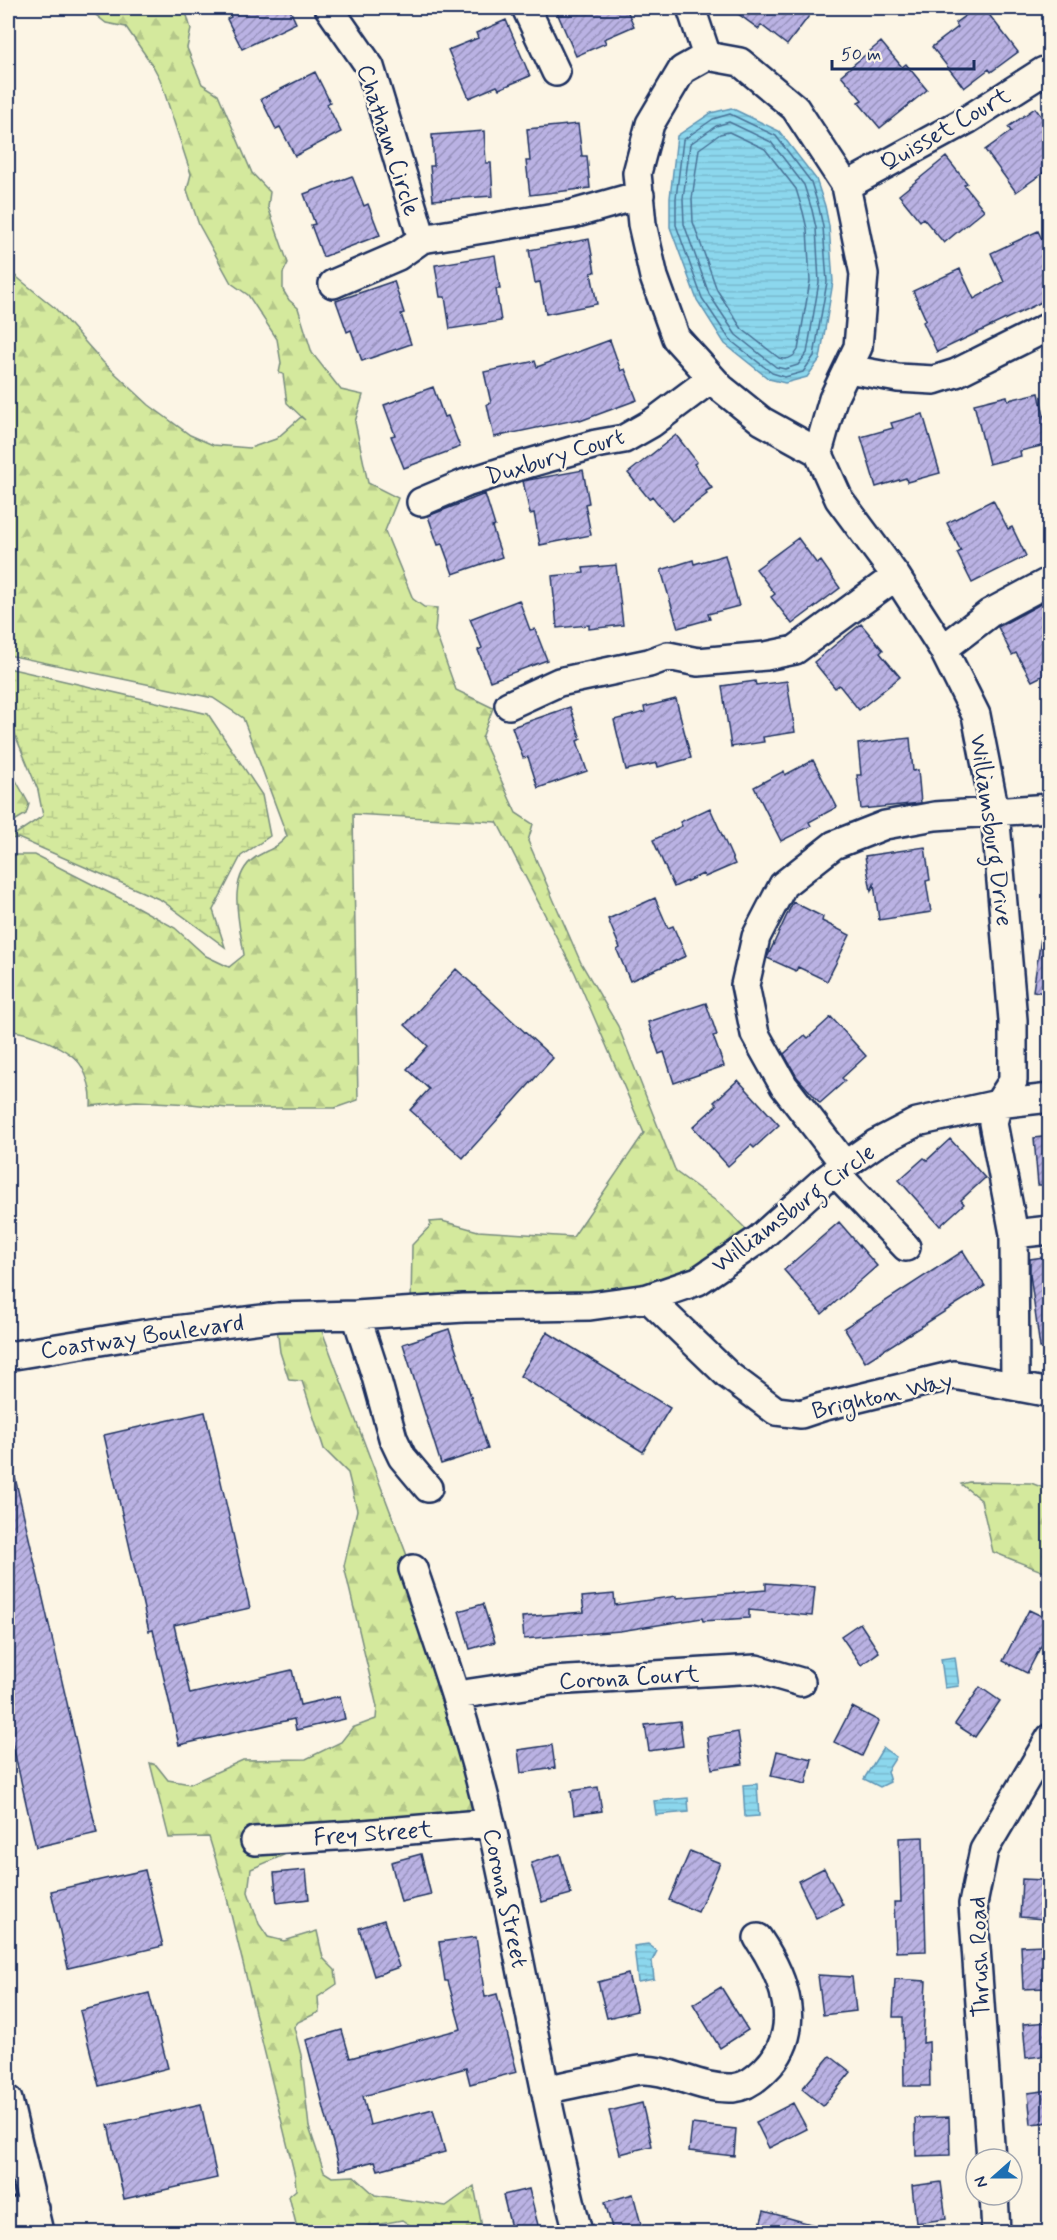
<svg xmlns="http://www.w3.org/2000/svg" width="1057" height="2240" viewBox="0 0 1057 2240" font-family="Mynerve,sans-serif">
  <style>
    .forest { fill: url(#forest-firs); stroke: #788c7e; stroke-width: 1.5 }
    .wetland { fill: url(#wetland-marsh); stroke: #788c7e; stroke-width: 1.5 }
    .water { fill: url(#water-rules); stroke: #5f94b4; stroke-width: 1.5 }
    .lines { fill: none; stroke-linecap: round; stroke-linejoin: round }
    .shore { stroke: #487297; stroke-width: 1.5 }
    .building { fill: url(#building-hatch); stroke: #1b2f5e; stroke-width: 1.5 }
    .minor-casing { stroke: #1b2f5e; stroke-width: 32 }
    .minor { stroke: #fcf5e5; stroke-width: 27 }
    .labels { text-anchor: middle; stroke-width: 5; stroke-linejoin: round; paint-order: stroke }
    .street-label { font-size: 24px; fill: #1b2f5e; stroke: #fcf5e5 }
  </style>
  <defs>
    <pattern id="forest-firs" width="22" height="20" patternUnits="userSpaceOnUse" patternTransform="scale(1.5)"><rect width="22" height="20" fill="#d4e99d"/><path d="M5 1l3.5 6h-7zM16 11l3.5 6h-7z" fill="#b5c88a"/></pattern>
    <pattern id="wetland-marsh" width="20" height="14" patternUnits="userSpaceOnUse" patternTransform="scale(1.5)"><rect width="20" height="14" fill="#d4e99d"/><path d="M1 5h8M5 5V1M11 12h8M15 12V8" fill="none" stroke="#b5c88a"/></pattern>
    <pattern id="water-rules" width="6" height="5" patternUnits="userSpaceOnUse" patternTransform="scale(1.5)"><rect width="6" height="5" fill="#8cd7ed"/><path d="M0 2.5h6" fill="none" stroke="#78b9ce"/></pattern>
    <pattern id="building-hatch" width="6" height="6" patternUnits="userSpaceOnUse" patternTransform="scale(1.5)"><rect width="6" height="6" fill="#bab2e3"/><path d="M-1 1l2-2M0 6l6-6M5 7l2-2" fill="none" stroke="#9691bb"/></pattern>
  </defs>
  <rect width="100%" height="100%" fill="#fcf5e5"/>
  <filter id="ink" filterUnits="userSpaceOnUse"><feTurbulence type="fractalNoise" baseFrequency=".0167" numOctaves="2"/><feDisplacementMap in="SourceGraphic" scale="12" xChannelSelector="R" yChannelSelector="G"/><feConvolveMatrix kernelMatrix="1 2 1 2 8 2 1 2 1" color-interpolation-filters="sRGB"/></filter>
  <g filter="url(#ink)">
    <path class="forest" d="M87 8H182L186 12 191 29 187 48 202 84 218 94 252 173 270 192 268 207 288 263 283 273V290L289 300 298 308 312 353 341 390 363 395 355 422 368 483 398 498 385 531 413 599 424 607 437 608 435 631 456 690 493 708 482 738 516 813 533 824 528 841 581 963 618 1026 676 1172 723 1206 754 1237 661 1293 411 1307 412 1245 431 1225 430 1222 442 1221 478 1231 573 1237 644 1133 575 973 497 822 353 814 358 1100 335 1108H227L191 1104 136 1101 91 1106C92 1092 89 1080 82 1067 72 1049 27 1030 8 1031V855H35L137 907 175 928 206 956 229 967 244 955C240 925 225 877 256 857 267 850 279 847 287 836L243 718 213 698 8 655V270L55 308 103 362 149 405 190 435 213 445 250 448 276 439 301 417 305 420 287 403 283 374 279 373 281 363 277 339 248 295 231 283 199 225 187 190 191 174 160 79 153 66 126 27 106 23Z
      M8 766 29 804 26 814 8 825Z
      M316 1315 406 1553 488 1821 290 1841 284 1855 251 1869 248 1892 259 1924 268 1937 284 1941 317 1931 323 1958 335 1970 337 1984 318 1997 319 2012 298 2022 294 2027 301 2055 309 2127 324 2172 332 2177 354 2176 375 2195 446 2206 474 2186 483 2232H420L402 2220 339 2232H298L289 2196 296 2190 295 2176 225 1890 209 1837 169 1838 150 1763 156 1765 168 1780 190 1784 243 1760 306 1759 341 1742 352 1728 376 1719 377 1707 344 1566 357 1510 348 1473 324 1449 302 1381 289 1380 280 1352 276 1319Z
      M969 1482 1031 1483 1049 1490V1574L993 1552 981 1500 961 1484Z"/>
    <path class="wetland" d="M8 668 208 714 262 795 270 836 241 856 213 910 225 947 161 900 18 838 8 839 43 816 38 790 13 730 8 724Z"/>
    <path class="water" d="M731 108 779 131 816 179 825 206 829 226 833 282 820 359 807 377 785 383 769 379 725 344 697 300 670 227V198L677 136 711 113Z
      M955 1657 959 1686 945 1688 941 1659Z
      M883 1748 896 1757 887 1771 890 1782 880 1787 864 1779Z
      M757 1784 759 1816 745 1817 743 1785Z
      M688 1798 689 1812 656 1815 654 1801Z
      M648 1944 657 1951 652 1961 654 1979 638 1982 634 1946Z"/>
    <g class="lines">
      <path class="shore" d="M730 114 776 136 811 182 819 208 823 227 827 282 814 356 803 372 785 377 772 373 730 340 702 298 676 225V198L683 140 713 119Z
        M729 122 771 142 804 185 812 210 816 228 819 282 807 353 798 365 785 369 776 367 736 335 709 294 684 224 683 199 690 144 716 126Z
        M729 132 765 149 796 189 803 212 807 229 810 281 798 350C794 357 788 361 779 358L742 329 717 290 693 222 692 199 699 149 720 134Z"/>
    </g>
    <path class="building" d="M226 8H289L296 23 242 49 227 19 231 17Z
      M555 8H626L634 26 604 39 606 43 576 56Z
      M730 8H815L787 45 761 25 759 29Z
      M976 8H984L1018 52 991 72 989 69 964 88 932 47 958 27 955 23Z
      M506 20 530 76 499 89 497 86 469 98 448 50 478 38 476 33Z
      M881 42 902 67 906 64 927 90 880 128 858 102 862 100 841 75Z
      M315 72 330 102 327 104 341 132 295 156 280 127 276 129 261 99Z
      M1035 108 1050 128V168L1016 192 985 150 1011 131 1008 127Z
      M578 124 582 156H587L590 188 530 195 526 161H530L527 129Z
      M484 131 486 163H491L493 196 433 200 430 166H434L432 135Z
      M946 157 967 183 964 185 984 210 944 243 923 218 920 221 899 195Z
      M352 176 364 206 368 204 380 235 323 257 311 225 315 224 304 194Z
      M1038 231 1050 256V298L937 352 923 322 926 320 913 291 960 269 974 299 1004 282 991 253Z
      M589 239 595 272 591 273 597 304 546 314 540 282 535 283 529 250Z
      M495 255 500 289H496L501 321 450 329 445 297H440L435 265Z
      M394 281 404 313 401 314 411 344 362 361 351 330 347 332 336 301Z
      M610 340 621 371 625 369 637 400 580 421 579 419 494 437 487 404 491 403 484 372 535 361 537 367Z
      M433 387 444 417 448 416 460 447 404 468 391 436 395 435 384 405Z
      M1039 393 1050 444 1020 451 1021 456 989 464 974 404 1007 396 1008 400Z
      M923 414 940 473 907 482 906 478 876 487 861 437 893 428 891 423Z
      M676 435 697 462 694 464 712 488 706 491 707 494 672 521 652 496 649 499 628 473Z
      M583 470 589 503 585 504 591 535 540 545 534 513 530 514 523 481Z
      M485 494 495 526 492 527 502 557 453 574 442 544 438 545 428 516Z
      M993 500 1008 529 1012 527 1026 556 972 583 957 553 961 551 947 523Z
      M798 538 817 564 821 561 840 588 792 624 771 597 775 594 756 569Z
      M725 555 739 606 708 614 710 619 678 628 661 570 693 560 694 564Z
      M616 565 623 625 589 629V625L557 628 552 576 584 573 583 568Z
      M1050 599V672L1032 681 1016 653 1012 655 998 627Z
      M519 600 530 630 535 629 547 660 490 681 478 650 482 648 470 619Z
      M861 624 883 650 880 653 900 677 859 710 839 685 835 688 814 662Z
      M755 681 756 685 787 681 795 732 763 737 764 742 731 747 722 686Z
      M676 699 691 758 658 767 657 763 626 770 614 720 645 712 644 707Z
      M570 707 581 739 577 741 587 771 538 788 528 757 523 758 512 727Z
      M910 738 913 771 918 770 921 803 861 809 857 775H861L858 744Z
      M813 760 837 807 809 822 811 826 781 841 754 787 784 771 785 775Z
      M710 808 735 864 705 877 703 874 674 887 653 840 682 826 680 822Z
      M925 847 930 880 926 881 931 912 879 920 874 884 871 891 865 856Z
      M655 898 668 928 673 926 686 956 630 981 617 950 620 948 608 919Z
      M793 902 823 917 822 921 850 935 827 981 798 967 796 971 767 958Z
      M1041 938H1050V994L1033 991Z
      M456 969 553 1058 463 1158 410 1110 429 1089 407 1069 428 1046 405 1025Z
      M706 1003 717 1035 713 1036 724 1066 674 1083 664 1052 659 1054 648 1022Z
      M831 1017 866 1056 842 1078 845 1081 820 1103 797 1077 784 1054 805 1035 808 1038Z
      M738 1080 779 1125 754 1148 751 1145 728 1166 693 1127 717 1105 714 1102Z
      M1050 1136V1185H1038L1034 1138Z
      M950 1139 985 1178 961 1200 964 1204 940 1226 899 1180 924 1158 927 1160Z
      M839 1222 877 1266 822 1314 784 1270Z
      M963 1251 985 1286 865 1362 844 1328Z
      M1050 1256V1347L1040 1348 1030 1274V1259Z
      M449 1329 488 1449 441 1464 403 1344Z
      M547 1332 670 1408 643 1452 520 1376Z
      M205 1412 250 1608 174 1625 190 1694 292 1670 300 1705 340 1696 345 1719 296 1730 294 1719 179 1745 153 1630 149 1631 104 1435Z
      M8 1473H14L97 1833 36 1847 8 1724Z
      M766 1583 815 1587 812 1616 749 1610V1618L703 1621 702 1618 620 1631 524 1639 522 1617 584 1612 582 1597 614 1594 615 1605 676 1596V1598L766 1590Z
      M483 1604 495 1642 470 1649 459 1611Z
      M1029 1610 1050 1620V1629L1027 1673 1003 1661Z
      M860 1623 879 1652 861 1665 841 1636Z
      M980 1687 1000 1701 975 1737 955 1724Z
      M852 1707 879 1721 862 1756 834 1742Z
      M680 1721 683 1746 649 1751 645 1725Z
      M738 1732 743 1764 712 1769 707 1737Z
      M552 1745 555 1768 521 1773 518 1750Z
      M777 1751 812 1759 806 1784 771 1776Z
      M598 1787 602 1811 574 1815 571 1791Z
      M923 1837 926 1951 896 1952 894 1902H901L899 1838Z
      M690 1851 720 1863 698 1912 669 1900Z
      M421 1854 431 1895 401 1902 391 1862Z
      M560 1854 571 1894 542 1902 531 1863Z
      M824 1868 843 1905 816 1918 798 1881Z
      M145 1870 163 1946 68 1968 51 1891Z
      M306 1870 309 1899 277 1903 274 1873Z
      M1022 1879 1045 1880 1043 1919 1020 1917Z
      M384 1920 399 1967 374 1976 359 1928Z
      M476 1937 485 1997 497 1994 517 2072 470 2084 466 2068 363 2096 370 2125 433 2109 445 2152 378 2170 375 2161 340 2170 306 2040 342 2030 350 2058 461 2029 448 1981H445L439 1942Z
      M1044 1945 1046 1988 1023 1989 1021 1946Z
      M628 1974 637 2011 607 2018 598 1982Z
      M818 1975 852 1977 856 2011 823 2015Z
      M895 1979 926 1981 923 2043 929 2042 930 2086H904L903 2017H893Z
      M721 1987 748 2030 720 2048 693 2004Z
      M149 1993 168 2068 99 2086 80 2011Z
      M1050 2022V2055L1026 2058 1023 2024Z
      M830 2056 851 2072 823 2106 802 2089Z
      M1050 2090V2122L1031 2124 1028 2093Z
      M642 2103 652 2146 620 2154 609 2111Z
      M793 2103 807 2129 769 2148 756 2122Z
      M201 2104 217 2178 124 2199 108 2125Z
      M949 2117 950 2155 916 2156 915 2118Z
      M692 2124 736 2129 734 2156 689 2151Z
      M941 2182 946 2219 916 2223 912 2186Z
      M529 2189 539 2229 512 2232 503 2195Z
      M633 2194 643 2232H613L605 2202Z
      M764 2211 825 2228 824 2232H758Z"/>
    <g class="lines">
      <g class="minor-casing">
        <path id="minor" d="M329 8 370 67 422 239 573 214 640 195
          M526 8 556 72
          M691 8 707 56
          M846 186 967 120 1044 71
          M333 284 398 256 422 239
          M848 369 898 378 934 380 956 373 1050 326
          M818 452 833 399 858 347 864 274 846 186 795 108 740 62 707 56 682 70 650 124 637 173 642 224 654 277 676 338 721 388 762 421 818 452 839 499 896 576 943 649 976 715 995 812 1013 1020V1081L998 1104 993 1123 1014 1234 1015 1386
          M421 502 466 483 516 467 596 444 624 439 652 423 712 378
          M943 649 990 613 1050 581
          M509 705 559 682 649 663 668 656 698 662 766 656 795 650 896 576
          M845 1165 784 1086 755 1034 745 985 756 937 783 885 834 845 885 825 935 816 1050 808
          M835 1172 906 1247
          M1014 1234 1050 1230
          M648 1298 728 1375 776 1411 801 1414 822 1407 954 1375 1050 1393
          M356 1315 375 1373 393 1438 402 1457 428 1488
          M8 1356 143 1334 278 1317 356 1315 464 1308 590 1306 648 1298 698 1281 759 1239 822 1182 845 1165 875 1144 917 1122 998 1104 1050 1098
          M413 1569C442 1653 471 1737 491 1824 522 1960 543 2098 578 2232
          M457 1695 552 1681 756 1669 801 1682
          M255 1841 352 1835 491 1823
          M545 2090C566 2085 587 2081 608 2077 618 2075 629 2071 640 2070 670 2068 698 2090 733 2088 745 2087 757 2078 765 2070 805 2031 785 1978 758 1938
          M8 2100 39 2232
          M991 2159 973 1904 984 1850 1050 1738
          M994 2195 996 2232
          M8 2214 34 2208"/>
      </g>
      <use href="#minor" class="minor"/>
    </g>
  </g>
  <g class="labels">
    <g class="street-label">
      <text transform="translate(945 129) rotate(-30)" y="8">Quisset Court</text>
      <text transform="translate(389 140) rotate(72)" y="8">Chatham Circle</text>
      <text transform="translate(555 456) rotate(-17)" y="8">Duxbury Court</text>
      <text transform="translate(992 830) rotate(82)" y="8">Williamsburg Drive</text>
      <text transform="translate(793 1208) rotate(-37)" y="8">Williamsburg Circle</text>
      <text transform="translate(142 1336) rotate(-8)" y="8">Coastway Boulevard</text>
      <text transform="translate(882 1395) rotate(-13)" y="8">Brighton Way</text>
      <text transform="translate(629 1677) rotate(-3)" y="8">Corona Court</text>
      <text transform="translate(373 1833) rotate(-4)" y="8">Frey Street</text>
      <text transform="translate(506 1898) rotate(78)" y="8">Corona Street</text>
      <text transform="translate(979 1957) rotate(-92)" y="8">Thrush Road</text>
    </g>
  </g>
  <rect width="1057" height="2240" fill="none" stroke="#fcf5e5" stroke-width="30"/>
  <rect x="15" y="15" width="1027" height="2210" fill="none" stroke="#1b2f5e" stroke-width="2" filter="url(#ink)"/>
  <g transform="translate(994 2177) rotate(249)"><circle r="28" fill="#fcf5e5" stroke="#a2a6af" stroke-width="1.5"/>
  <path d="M0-4.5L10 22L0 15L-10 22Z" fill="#1f6fb2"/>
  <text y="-9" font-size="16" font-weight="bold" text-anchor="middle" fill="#1b2f5e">N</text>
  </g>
  <path d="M832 60v9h142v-9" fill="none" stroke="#1b2f5e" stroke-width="3"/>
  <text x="841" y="60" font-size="18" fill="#1b2f5e" stroke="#fcf5e5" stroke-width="4.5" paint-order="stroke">50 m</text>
</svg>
